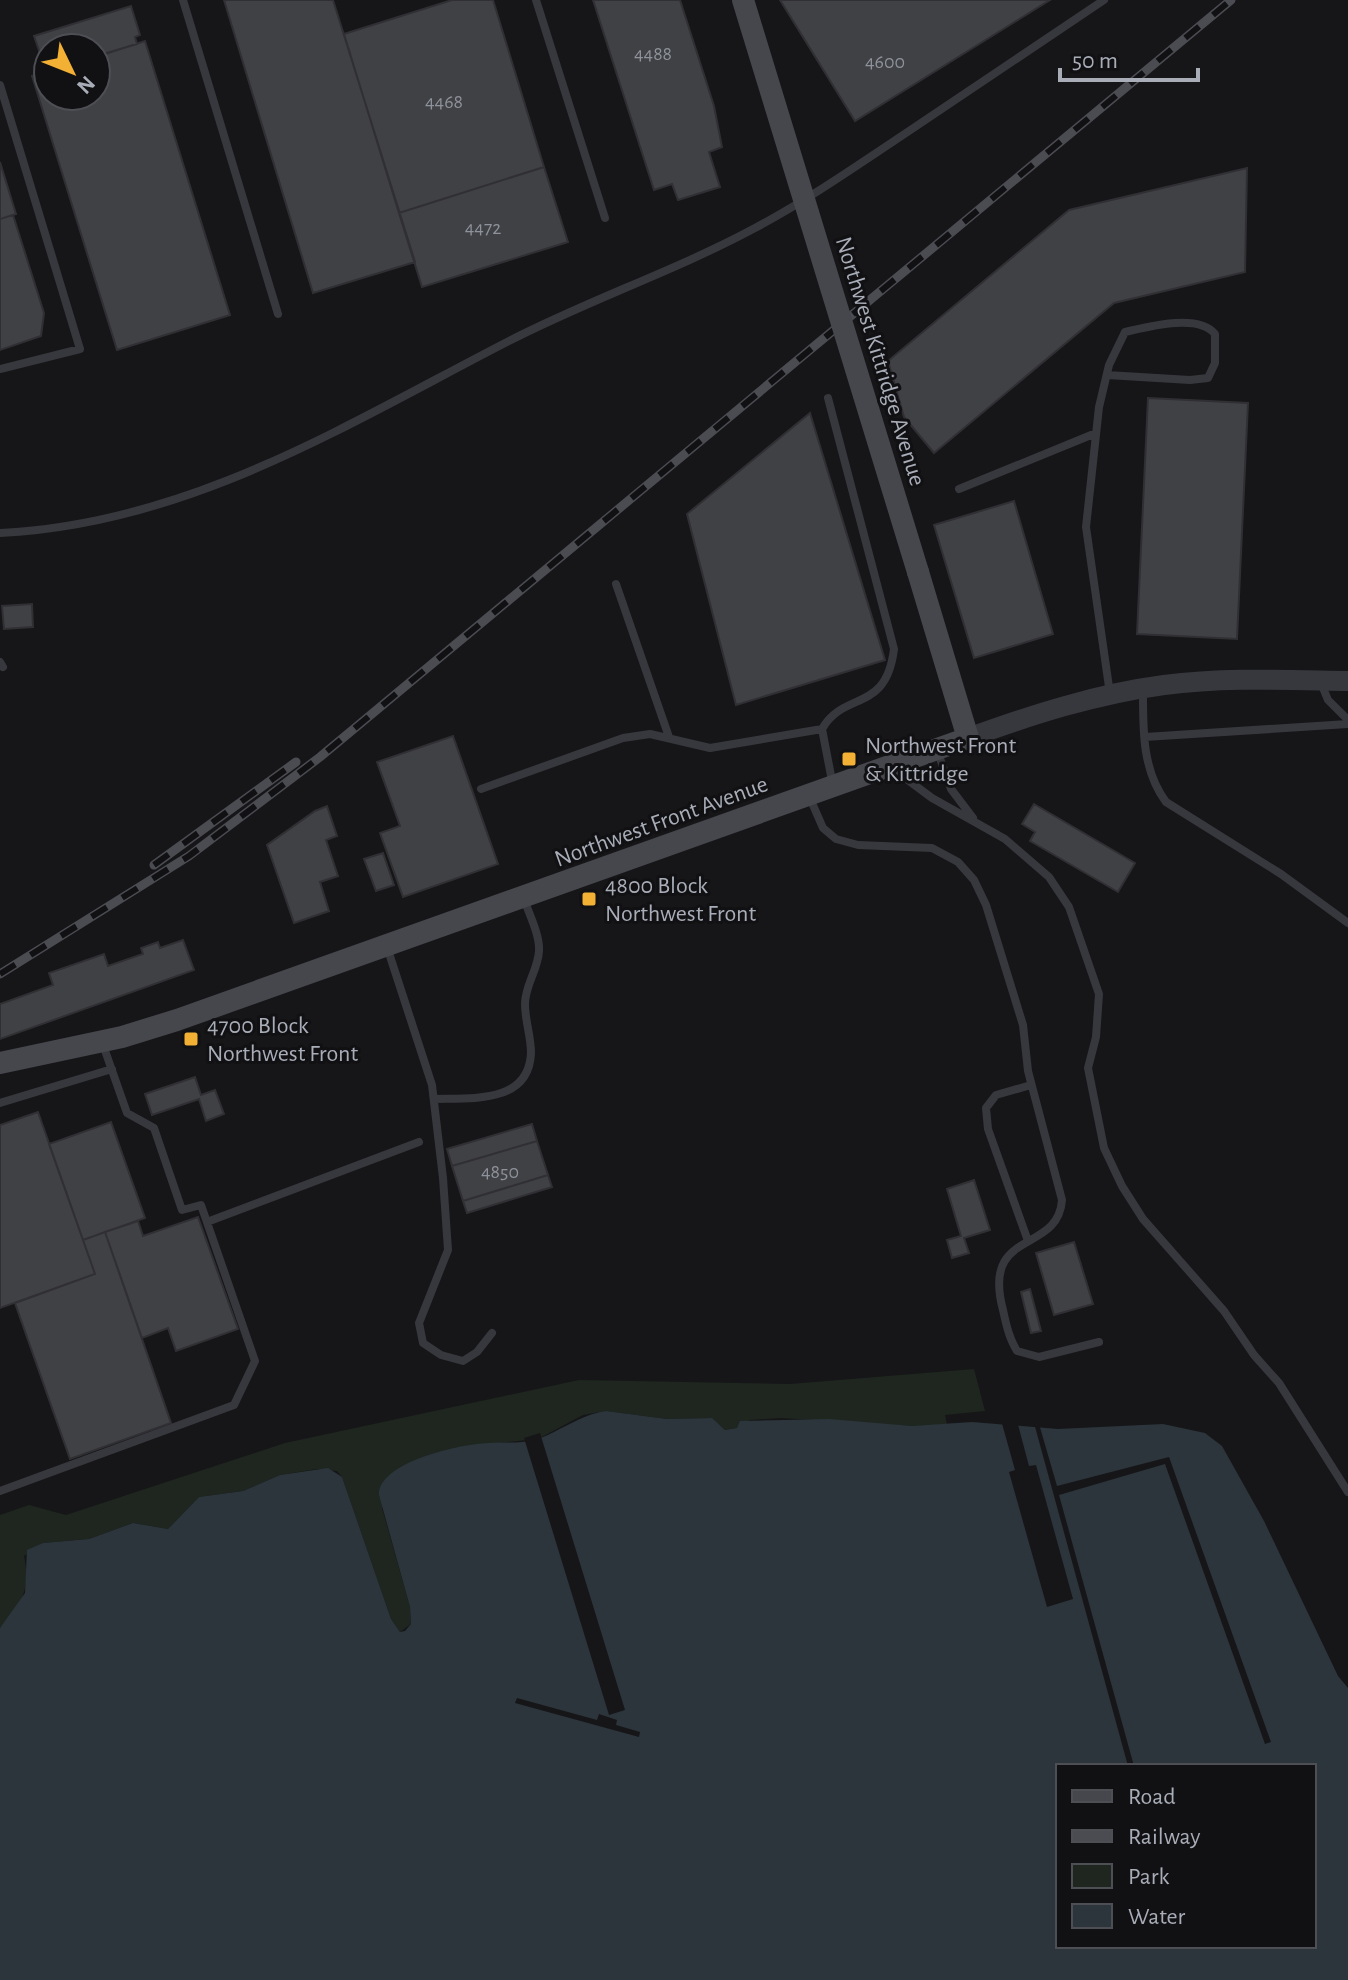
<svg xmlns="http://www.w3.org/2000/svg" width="1348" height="1980" viewBox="0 0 1348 1980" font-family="'Alegreya Sans',sans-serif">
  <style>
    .green { fill: #1e261f }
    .water { fill: #2c353c; fill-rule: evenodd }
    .pier { fill: #161618 }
    .building { fill: #404145; stroke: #303034; stroke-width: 2 }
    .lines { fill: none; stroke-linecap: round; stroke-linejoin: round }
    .service { stroke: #37383d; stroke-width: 8 }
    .tertiary { stroke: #37383d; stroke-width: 20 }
    .secondary { stroke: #45474d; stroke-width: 22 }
    .rail-casing { stroke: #4a4c52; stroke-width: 9 }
    .rail { stroke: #111113; stroke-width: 6; stroke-dasharray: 18; stroke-linecap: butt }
    .secondary-bridge { stroke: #45474d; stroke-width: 22 }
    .poi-dot { fill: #f2b134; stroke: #111113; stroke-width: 3 }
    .labels { text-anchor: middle; stroke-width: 6; stroke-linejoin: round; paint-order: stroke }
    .number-label { font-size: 20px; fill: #8e929b }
    .street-label { font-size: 24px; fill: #a8adb8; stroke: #111113 }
    .poi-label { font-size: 24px; fill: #a8adb8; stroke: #111113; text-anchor: start }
  </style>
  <rect width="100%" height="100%" fill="#161618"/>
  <path class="green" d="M974 1369 985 1411 945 1415 947 1425 912 1426 780 1418 750 1420 737 1428 725 1430 711 1418 667 1419 606 1411 583 1415 538 1439 466 1446 408 1464 382 1508 410 1607 411 1624 400 1632 391 1619 342 1477 337 1471 317 1469 280 1475 243 1491 199 1497 168 1529 133 1523 89 1539 43 1543 24 1556C31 1588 22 1605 0 1628V1515L29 1505 66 1515 285 1443 579 1380 790 1384Z"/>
  <path class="water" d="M606 1411 667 1419 712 1418 725 1430 737 1428 740 1421 829 1419 912 1426 972 1422 1058 1429 1163 1424 1205 1433 1222 1446 1264 1521 1338 1676 1348 1688V1980H0V1628L25 1593 27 1550 43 1543 89 1539 133 1523 168 1529 199 1497 243 1491 280 1475 328 1468 342 1477 391 1619 400 1632 405 1631 411 1624 410 1607 379 1495C378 1462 461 1444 488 1443 505 1442 521 1444 538 1439 562 1430 580 1415 606 1411ZM1058 1766H1314V1946H1058Z"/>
  <path class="pier" d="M1001 1420 1017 1421 1029 1466 1036 1465 1073 1599 1047 1607 1009 1472 1015 1470Z
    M1034 1423 1039 1424 1057 1486 1169 1457 1271 1742 1265 1744 1165 1464 1059 1495 1134 1766H1128Z
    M540 1433 625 1710 609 1715 524 1438Z
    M517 1698 597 1720 599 1714 617 1720 616 1725 640 1732 639 1737 515 1703Z"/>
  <path class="building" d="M224 0H333L415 262 313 293Z
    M452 0H493L544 167 399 213 344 34Z
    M593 0H680L714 106 722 147 709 152 720 187 678 200 672 184 654 190Z
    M780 0H1050L855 121Z
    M131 6 140 35 135 37 137 44 100 55 96 48H48V64L44 65 34 36Z
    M145 41 230 315 117 350 32 76 48 71V96H96V57Z
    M0 162 16 214 0 219Z
    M544 167 568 242 422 287 399 213Z
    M1247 168 1245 272 1114 303 934 453 904 417 888 361 1069 210Z
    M13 215 44 313 41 336 0 350V219Z
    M1148 398 1248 403 1237 639 1137 634Z
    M810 413 885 660 736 705 687 514Z
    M1014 501 1053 634 974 658 934 525Z
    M32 604 33 627 4 629 2 606Z
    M453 736 498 864 403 897 380 833 400 826 377 762Z
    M1034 804 1135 863 1118 892 1030 841 1035 832 1022 824Z
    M327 806 337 836 326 840 338 876 320 882 329 911 294 923 267 845 315 811Z
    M383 853 394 885 376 891 364 859Z
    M183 940 194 970 0 1039V1004L53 985 49 973 104 954 108 966 143 954 141 948 158 942 160 948Z
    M195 1077 201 1095 215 1090 224 1114 206 1121 199 1099 152 1115 145 1094Z
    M38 1112 95 1274 0 1308V1125Z
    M111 1122 145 1218 83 1240 49 1144Z
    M532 1124 537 1141 452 1166 447 1149Z
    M537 1141 548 1175 463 1201 452 1166Z
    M548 1175 552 1187 467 1213 463 1201Z
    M974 1180 990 1230 964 1238 969 1253 952 1258 947 1240 961 1236 947 1189Z
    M198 1217 238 1329 176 1351 168 1328 142 1338 105 1232 138 1221 143 1236Z
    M105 1232 171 1423 70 1459 15 1303 95 1274 83 1240Z
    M1074 1242 1093 1304 1054 1315 1036 1253Z
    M1030 1289 1041 1331 1031 1333 1021 1292Z"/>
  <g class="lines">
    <path class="service" d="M183 0 278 314
      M536 0 605 218
      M0 85 80 349 0 369
      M1107 375 1190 380 1208 378 1215 363V334C1198 313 1147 327 1125 332L1109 365 1099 407 1086 527 1110 694
      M828 398 894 649C886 714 844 690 822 729L833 786
      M959 489 1096 433
      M0 533C188 524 344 426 507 342 588 300 675 271 755 228 806 201 855 167 903 135 970 90 1037 45 1104 0
      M616 584 669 737
      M0 662 3 667
      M1321 683 1328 700 1348 720
      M1143 691C1143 729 1142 770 1166 802L1281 874 1348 923
      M1145 737 1348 724
      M937 750 951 789 973 818
      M893 769 932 798 1005 839 1049 877 1069 907 1099 994 1096 1037 1088 1068 1104 1148 1122 1186 1143 1219 1224 1311 1254 1355 1279 1383 1348 1492
      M481 789 623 738 650 734 710 748 822 729
      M809 796 823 828 836 839 858 845 932 848 958 862 974 880 986 905 1023 1025 1028 1071 1062 1200C1058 1255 981 1227 1003 1310 1006 1324 1009 1338 1017 1351L1039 1357 1099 1342
      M387 947 432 1085 443 1178 448 1250 419 1323 423 1343 441 1355 463 1361 477 1352 492 1333
      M434 1099C471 1098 529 1104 531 1053 531 1036 525 1021 525 1004 525 985 538 970 539 951 540 935 529 914 524 899
      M0 1103 112 1069
      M207 1222 419 1142
      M1028 1241 988 1129 986 1108 996 1095 1031 1085
      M0 1491 234 1405 255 1361 201 1205 182 1210 154 1128 127 1113 102 1042"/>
    <path class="tertiary" d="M968 738C1031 715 1096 694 1164 685 1225 677 1287 680 1348 681"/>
    <path class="secondary" d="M0 1063 122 1037 177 1020 968 738 918 572"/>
    <g class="rail-casing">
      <path id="rail" d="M154 865 296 762
        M0 974 189 856 320 757 1231 0"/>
    </g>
    <use href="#rail" class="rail"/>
    <path class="secondary-bridge" d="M743 0 918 572"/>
  </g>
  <g class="poi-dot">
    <rect x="841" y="751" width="16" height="16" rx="4"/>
    <rect x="581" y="891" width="16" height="16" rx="4"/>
    <rect x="183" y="1031" width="16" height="16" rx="4"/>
  </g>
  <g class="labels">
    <g class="number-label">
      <text x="653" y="60">4488</text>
      <text x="885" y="68">4600</text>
      <text x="444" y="108">4468</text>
      <text x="483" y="234">4472</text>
      <text x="500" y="1178">4850</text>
    </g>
    <g class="street-label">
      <text transform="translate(881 361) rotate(73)" y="8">Northwest Kittridge Avenue</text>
      <text transform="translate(661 821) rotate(-20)" y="8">Northwest Front Avenue</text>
    </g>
    <g class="poi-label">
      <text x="865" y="753">Northwest Front<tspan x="865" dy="28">&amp; Kittridge</tspan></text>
      <text x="605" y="893">4800 Block<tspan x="605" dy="28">Northwest Front</tspan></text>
      <text x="207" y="1033">4700 Block<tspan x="207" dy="28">Northwest Front</tspan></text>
    </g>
  </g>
  <rect x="1056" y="1764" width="260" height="184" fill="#111113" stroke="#4d4f55" stroke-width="2"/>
  <rect x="1072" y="1790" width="40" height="12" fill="#45474d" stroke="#4d4f55" stroke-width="2"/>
  <text x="1128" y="1804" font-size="24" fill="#a8adb8">Road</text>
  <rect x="1072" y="1830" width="40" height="12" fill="#4a4c52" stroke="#4d4f55" stroke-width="2"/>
  <text x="1128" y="1844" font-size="24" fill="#a8adb8">Railway</text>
  <rect x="1072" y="1864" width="40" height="24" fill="#1e261f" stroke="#4d4f55" stroke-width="2"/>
  <text x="1128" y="1884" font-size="24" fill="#a8adb8">Park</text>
  <rect x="1072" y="1904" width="40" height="24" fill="#2c353c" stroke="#4d4f55" stroke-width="2"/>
  <text x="1128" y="1924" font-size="24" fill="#a8adb8">Water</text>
  <g transform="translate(72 72) rotate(133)"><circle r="38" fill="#111113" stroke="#4d4f55" stroke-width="2"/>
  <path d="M0-6L14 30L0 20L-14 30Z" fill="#f2b134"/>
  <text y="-12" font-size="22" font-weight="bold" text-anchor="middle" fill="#a8adb8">N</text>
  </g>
  <path d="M1060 68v12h138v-12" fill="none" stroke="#a8adb8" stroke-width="4"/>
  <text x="1072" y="68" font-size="24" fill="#a8adb8" stroke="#111113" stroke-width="6" paint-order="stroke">50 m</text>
</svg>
